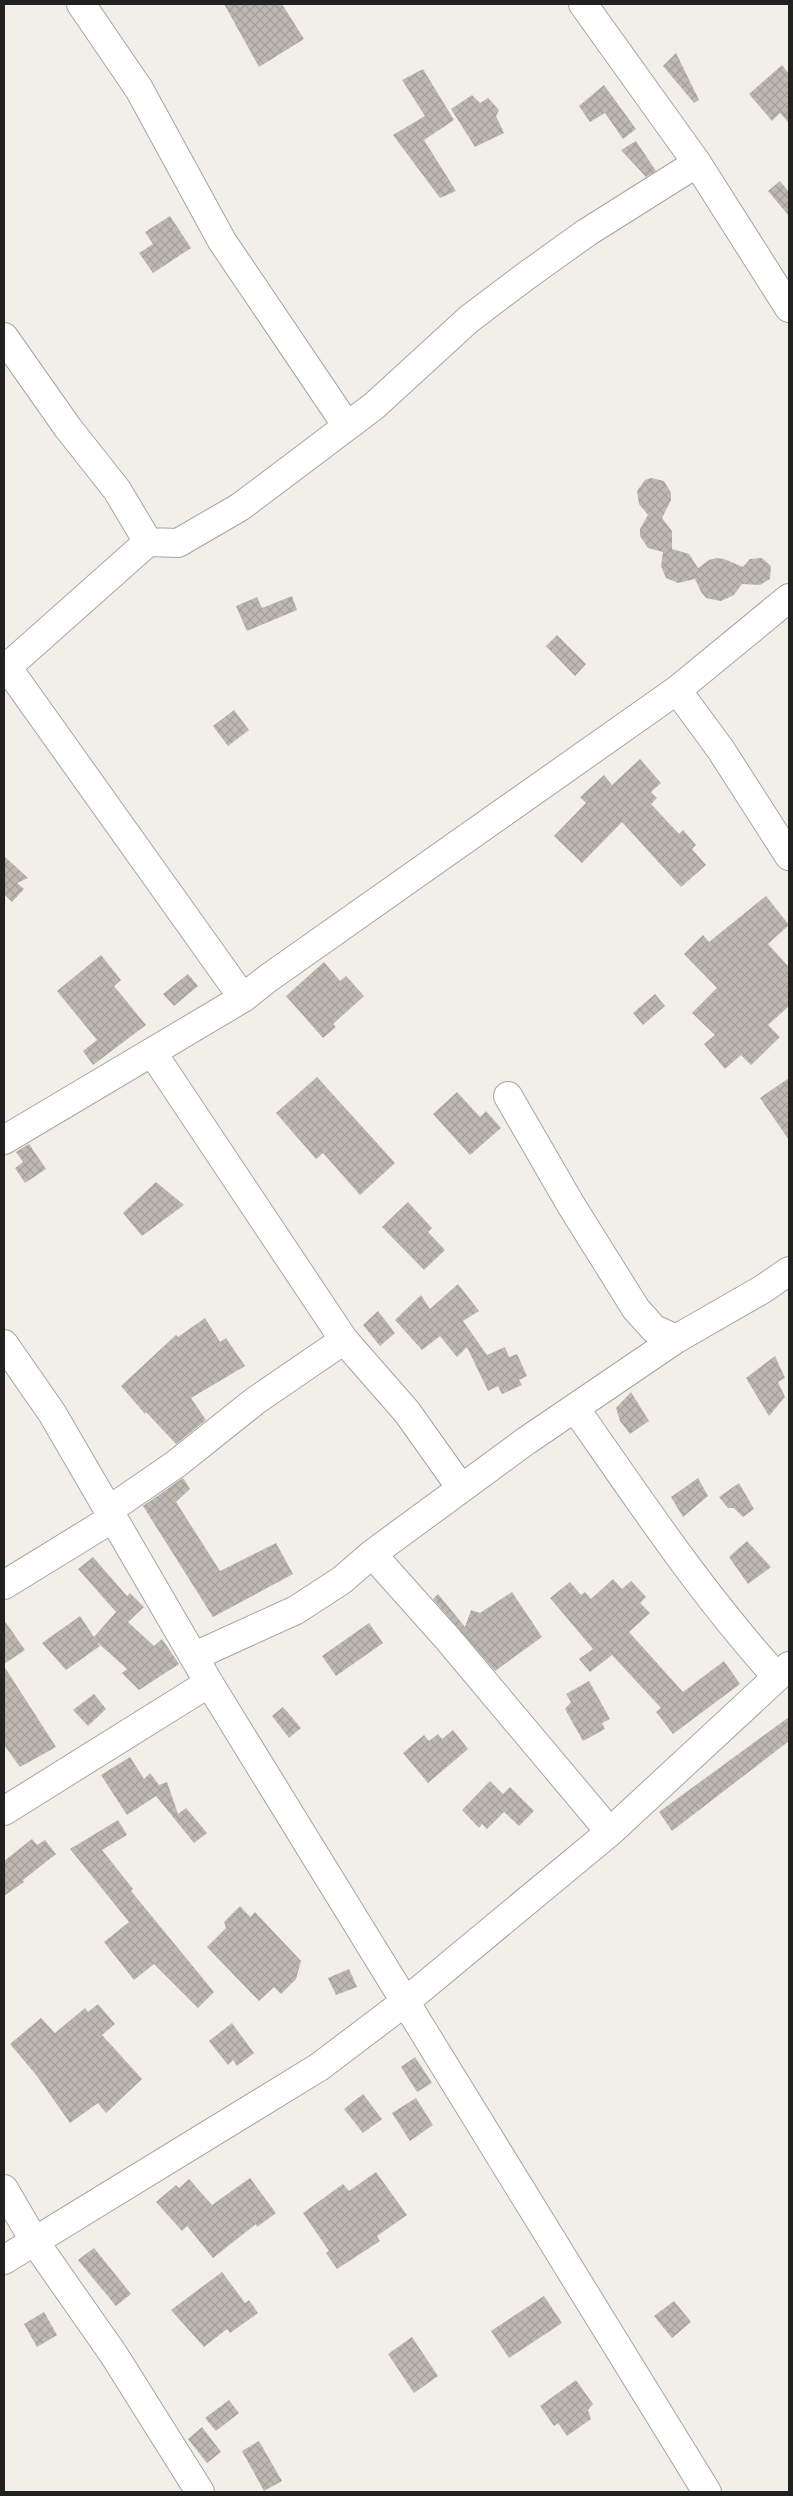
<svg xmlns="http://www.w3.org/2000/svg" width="793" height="2496" viewBox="0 0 793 2496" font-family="'Alegreya Sans',sans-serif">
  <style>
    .building { fill: url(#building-cross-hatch) }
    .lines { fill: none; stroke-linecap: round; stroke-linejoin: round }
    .minor-casing { stroke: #a5a5a5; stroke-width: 30 }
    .minor { stroke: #fff; stroke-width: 28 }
  </style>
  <defs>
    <pattern id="building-cross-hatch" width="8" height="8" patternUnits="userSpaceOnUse" patternTransform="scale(1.25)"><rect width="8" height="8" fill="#beb8b1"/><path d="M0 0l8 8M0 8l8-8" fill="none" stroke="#a39e98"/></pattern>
  </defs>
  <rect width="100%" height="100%" fill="#f1efe8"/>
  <path class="building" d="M224 4H282L304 39 259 67Z
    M676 53 699 100 694 103 663 66Z
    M782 65 789 74V123L780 113 772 121 749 94Z
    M423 69 454 120 424 140 456 191 440 198 393 135 425 116 402 80Z
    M604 85 636 129 623 139 605 113 590 122 579 106Z
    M472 95 480 103 488 98 499 110 496 116 504 133 475 147 451 109Z
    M636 141 656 171 646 177 621 150Z
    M780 181 789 192V216L768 191Z
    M170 216 191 248 153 273 139 253 153 244 145 232Z
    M651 478 664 481 671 493V500L662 518 672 531V549L689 554 698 568 709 560 716 558 724 559 743 567 750 559 762 558 771 566 770 579 760 585 742 584 734 595 721 601 706 598 701 592 695 579 678 583 666 578 661 566 663 552 648 548 640 536V529L648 515 639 504 637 491 645 480Z
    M292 596 297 610 247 631 236 606 257 597 262 608Z
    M557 635 586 664 575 676 546 646Z
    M234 710 249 730 228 746 213 726Z
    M640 759 661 783 651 792 657 798 651 804 679 834 683 830 696 845 692 849 706 865 681 887 622 822 582 863 554 836 586 803 580 797 604 775 612 785Z
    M4 856 28 878 17 883 24 889 12 902 4 894Z
    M766 896 789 925 768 944 789 967V1006L768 1025 780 1037 751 1065 741 1055 725 1069 704 1044 715 1035 692 1013 717 988 684 954 703 935 709 942Z
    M101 955 121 980 114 986 146 1025 93 1065 83 1051 97 1040 57 991Z
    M324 962 340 981 346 976 364 996 333 1024 336 1027 323 1038 286 996Z
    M188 974 198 986 174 1006 163 994Z
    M655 994 665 1006 643 1025 633 1013Z
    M317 1077 395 1163 360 1195 323 1153 316 1159 276 1113Z
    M789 1078V1140L760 1098Z
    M457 1092 480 1117 486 1111 501 1128 470 1155 433 1114Z
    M29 1144 46 1169 25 1183 15 1168 23 1162 16 1152Z
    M156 1182 184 1205 142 1236 123 1213Z
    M408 1202 432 1228 428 1232 445 1250 424 1270 382 1227Z
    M458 1284 479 1311 463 1321 487 1355 505 1347 509 1357 517 1354 527 1376 519 1380 522 1385 502 1394 498 1386 488 1391 467 1347 457 1357 440 1336 422 1350 395 1320 421 1295 430 1309Z
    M378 1311 395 1333 380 1346 363 1325Z
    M205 1318 220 1342 226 1338 245 1366 191 1398 206 1420 176 1444 146 1412 145 1414 121 1386 176 1335 178 1337Z
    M775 1356 785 1378 778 1382 785 1397 769 1416 746 1378Z
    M631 1392 649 1421 630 1434 620 1421 616 1408Z
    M183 1478 190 1489 176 1502 220 1571 276 1543 293 1574 213 1617 143 1506Z
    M698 1478 708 1496 683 1517 671 1497Z
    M739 1483 754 1509 743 1517 734 1508H728L719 1497Z
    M747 1541 771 1567 748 1584 729 1557Z
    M93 1557 127 1596 130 1593 144 1607 128 1622 154 1646 162 1639 179 1664 139 1690 122 1673 127 1669 97 1642 100 1646 66 1670 42 1643 80 1616 94 1637 116 1612 78 1569Z
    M613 1579 622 1589 631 1581 646 1597 640 1603 650 1613 629 1632 683 1692 724 1661 740 1684 673 1734 656 1712 661 1708 612 1655 590 1672 579 1659 593 1649 550 1598 570 1582 581 1595 585 1592 591 1599Z
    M512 1592 542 1637 495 1671 433 1599 438 1594 465 1627 471 1610 480 1613Z
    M4 1620 25 1650 4 1664Z
    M369 1623 383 1643 336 1676 322 1656Z
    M4 1666 56 1747 20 1767 4 1745Z
    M589 1681 610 1719 602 1723 605 1729 583 1741 565 1709 571 1702 566 1694Z
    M94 1694 106 1709 88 1726 73 1710Z
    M283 1707 301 1728 289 1738 272 1716Z
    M789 1717V1741L672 1831 659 1812Z
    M453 1730 468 1749 428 1783 403 1753 424 1735 429 1741 438 1734 442 1739Z
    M130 1757 144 1779 150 1773 159 1785 167 1782 178 1814 186 1808 207 1833 194 1843 156 1796 127 1815 101 1775Z
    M490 1781 503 1794 510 1787 534 1811 519 1826 504 1812 487 1829 482 1824 479 1828 462 1810Z
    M118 1820 127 1835 102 1850 133 1889 131 1891 214 1992 198 2008 154 1964 134 1980 104 1942 129 1922 70 1849Z
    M32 1839 37 1845 45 1840 56 1854 23 1880 24 1882 4 1896V1861Z
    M240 1906 250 1917 255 1912 301 1961 296 1979 281 1994 274 1987 259 2001 207 1947 226 1928 224 1922Z
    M349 1969 357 1987 336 1995 328 1978Z
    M98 2004 115 2024 102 2035 142 2079 106 2113 98 2103 70 2123 37 2076 10 2044 41 2018 55 2033 85 2008 88 2012Z
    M232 2023 254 2053 237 2066 233 2060 228 2065 209 2041Z
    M415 2057 432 2083 417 2092 401 2067Z
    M363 2094 382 2119 363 2133 344 2109Z
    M416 2098 433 2125 410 2141 392 2113Z
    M376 2172 407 2215 377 2236 380 2241 337 2269 326 2253 329 2251 303 2213 343 2184 349 2191Z
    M250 2178 276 2213 257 2227 256 2224 213 2258 187 2226 182 2231 156 2202 176 2185 179 2188 189 2179 212 2205Z
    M94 2248 131 2294 116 2306 78 2260Z
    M222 2272 245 2303 249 2300 258 2313 230 2333 227 2329 204 2347 171 2310Z
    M544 2296 562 2323 509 2358 491 2331Z
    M674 2301 691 2322 672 2338 654 2316Z
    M44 2312 57 2335 37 2347 24 2324Z
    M412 2337 438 2376 414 2393 388 2354Z
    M576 2380 593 2404 588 2410 591 2419 567 2436 558 2423 554 2426 540 2406Z
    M229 2400 239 2413 216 2431 205 2418Z
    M202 2427 221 2452 207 2463 188 2439Z
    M259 2441 282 2481 264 2491 242 2451Z"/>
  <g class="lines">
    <g class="minor-casing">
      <path id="minor" d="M81 4 139 89 222 241 347 426
        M583 4 697 163 789 308
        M4 337 68 428 117 490 148 542 4 670
        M148 542 178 543 240 507 374 406 469 319 526 276 586 233 697 163
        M7 667 243 998
        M677 690 789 598
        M152 1052 344 1340 407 1412 461 1488
        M508 1096 571 1205 636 1309 654 1329 676 1339
        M4 1140 243 998 267 979 677 690 721 750 789 856
        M4 1344 52 1413 209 1683 707 2492
        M575 1408C640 1501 701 1593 777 1677
        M109 1510 176 1464 255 1401 344 1340
        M372 1554 448 1639 610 1832
        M4 1585 113 1518
        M195 1656 296 1610 342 1580 372 1554 526 1441 676 1339 763 1289 789 1271
        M4 1811 209 1683
        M4 2189 35 2242 114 2355 200 2492
        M4 2260 319 2067 405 2002 610 1832 789 1666"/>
    </g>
    <use href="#minor" class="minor"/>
  </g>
  <rect width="793" height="2496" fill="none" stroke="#212121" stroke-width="10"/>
</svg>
